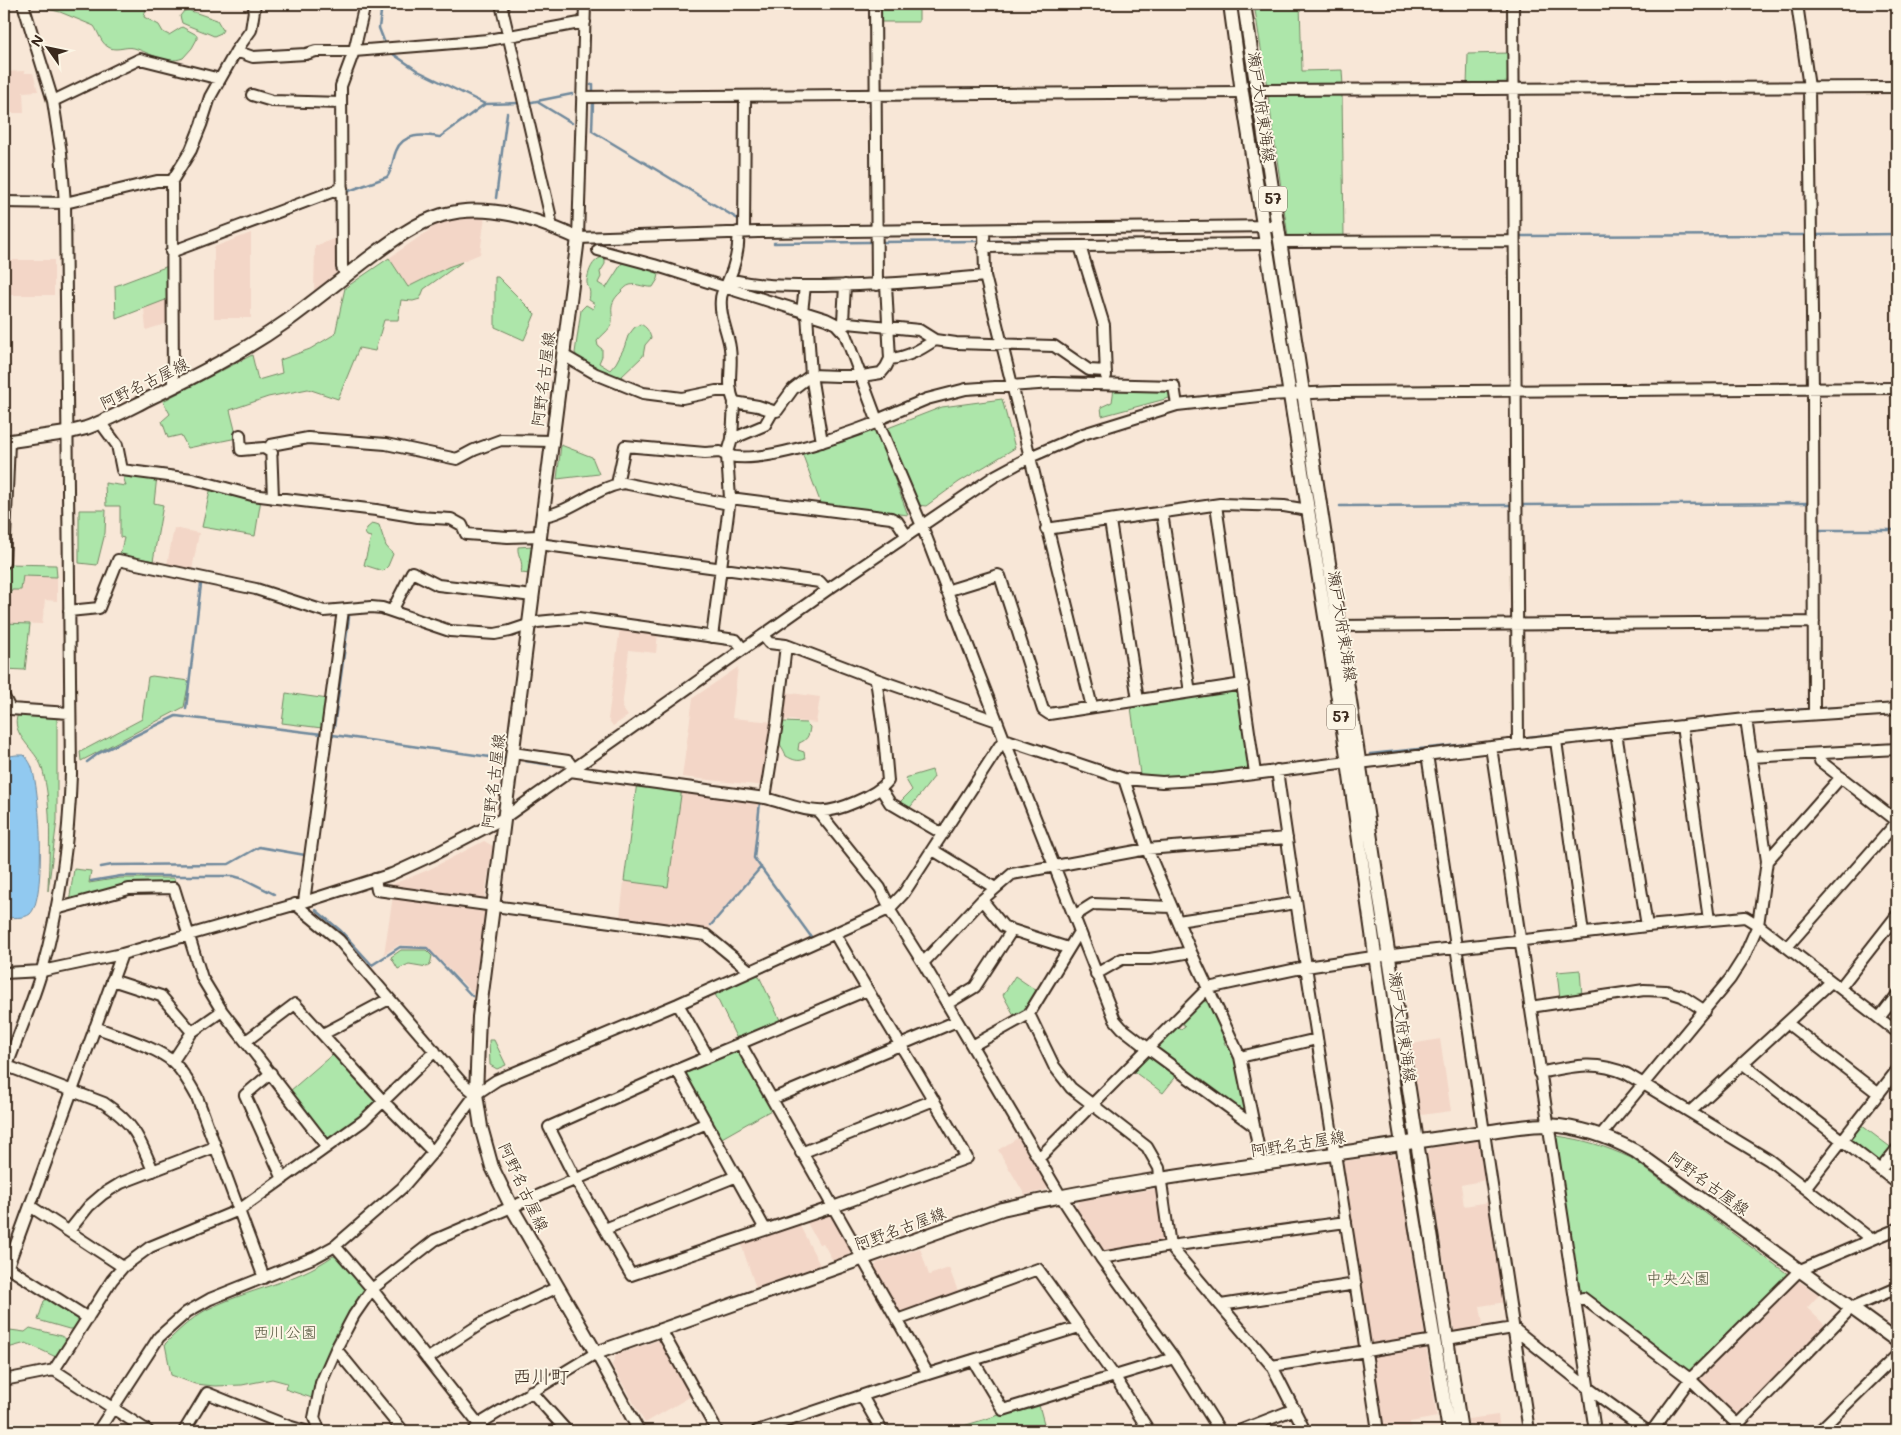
<svg xmlns="http://www.w3.org/2000/svg" width="1901" height="1435" viewBox="0 0 1901 1435" font-family="Mali,'Klee One',sans-serif">
  <style>
    .built { fill: #f3d6c7 }
    .green { fill: #ade6aa; stroke: #748864 }
    .water { fill: #91c9f0; stroke: #6f899c }
    .lines { fill: none; stroke-linecap: round; stroke-linejoin: round }
    .stream { stroke: #6f899c; stroke-width: 2.5 }
    .minor-casing { stroke: #3b2a1e; stroke-width: 14 }
    .major-casing { stroke: #3b2a1e; stroke-width: 16 }
    .minor { stroke: #fcf5e5; stroke-width: 10 }
    .major { stroke: #fcf5e5; stroke-width: 12 }
    .labels { text-anchor: middle; stroke-width: 4; stroke-linejoin: round; paint-order: stroke }
    .shield { fill: #fcf5e5; stroke: #75675a; stroke-width: 1 }
    .shield-label { font-size: 15px; font-weight: bold; fill: #3b2a1e }
    .street-label { font-size: 16px; fill: #3b2a1e; stroke: #fcf5e5 }
    .park-label { font-size: 16px; fill: #585941; stroke: #fcf5e5 }
    .quarter-label { font-size: 19px; fill: #3b2a1e; stroke: #fcf5e5 }
  </style>
  <rect width="100%" height="100%" fill="#f8e7d7"/>
  <filter id="ink" filterUnits="userSpaceOnUse"><feTurbulence type="fractalNoise" baseFrequency=".02" numOctaves="2"/><feDisplacementMap in="SourceGraphic" scale="10" xChannelSelector="R" yChannelSelector="G"/><feConvolveMatrix kernelMatrix="1 2 1 2 8 2 1 2 1" color-interpolation-filters="sRGB"/></filter>
  <g filter="url(#ink)">
    <path class="built" d="M24 71 25 73H33L38 91 23 92 24 113H4V72Z
      M485 216 480 254 448 267 408 287 389 258 438 224 460 217Z
      M251 233V318H214V247Z
      M339 237 338 272 314 291 315 246Z
      M5 260H54V295H6Z
      M168 299V323L146 330 144 308Z
      M174 528 199 533 192 570 167 565Z
      M23 576 57 577V601L45 600 42 624 4 623V593H11V590Z
      M620 628 658 632 656 653 629 650 622 708 628 716 613 726 608 719Z
      M738 667 732 718 773 722 765 786 682 777 693 698Z
      M784 692 820 697 816 723 780 719Z
      M682 788 759 799 753 858 759 867 711 924 709 929 620 918 624 881 668 886Z
      M484 841 493 846 484 900 386 887 428 870Z
      M393 896 485 909 474 994 427 947 399 945 384 954Z
      M1440 1039 1451 1111 1421 1115 1411 1044Z
      M1021 1136 1049 1184 1046 1190 1025 1195 998 1150Z
      M1479 1140 1481 1142 1486 1180 1461 1185 1464 1206 1490 1202 1506 1302 1480 1306 1484 1330 1455 1335 1427 1153 1431 1148Z
      M1392 1154 1398 1158 1425 1338 1373 1345 1371 1343 1343 1164 1345 1161Z
      M1155 1189 1159 1192 1166 1240 1163 1245 1102 1252 1076 1207 1080 1200Z
      M825 1214 831 1217 851 1249 848 1256 833 1261 823 1243 819 1244 807 1223 808 1220Z
      M796 1224 800 1226 820 1265 756 1288 741 1244Z
      M920 1248 929 1275 949 1268 959 1294 903 1315 899 1312 874 1269 877 1263Z
      M1796 1279 1819 1295 1807 1308 1827 1327 1740 1418H1736L1698 1382V1378Z
      M659 1340 693 1395 645 1423 612 1365 616 1355Z
      M1426 1346 1437 1417 1410 1422 1411 1430 1384 1431 1373 1357 1375 1354Z
      M1498 1415 1500 1430 1524 1426 1525 1431H1470L1468 1419Z"/>
    <path class="green" d="M35 4H147L144 17 159 25 163 32 169 35 182 27 197 35V39L192 48 183 58C165 65 151 53 134 48 126 46 118 51 110 48 101 44 99 33 94 26L60 12 40 7Z
      M879 4H919V22H879Z
      M1254 4H1300L1302 71 1342 70 1343 86 1267 87Z
      M188 10 217 20 223 30 221 33 214 36C203 31 193 28 182 23L180 16 184 11Z
      M1509 53V83L1507 84 1467 86 1468 54Z
      M1342 93 1344 237H1288L1268 95Z
      M602 257 605 259V264L600 272 601 277 598 283 606 288 622 263 625 261 656 271 659 274 658 279 653 287C645 288 637 283 630 285 626 286 624 289 621 292 604 307 617 315 610 327 607 332 601 336 597 341L598 346 602 349V356L599 363 610 370 616 363 624 348 628 336 634 328 640 324C647 327 649 331 651 338L645 345 643 356 620 378H612L578 358 575 353 581 310 586 305 593 309 595 304 589 300C592 287 586 288 587 280 589 270 592 261 602 257Z
      M389 258 408 287 448 267 462 262 424 289 420 299 413 301 401 300 398 320H384L375 351 359 348 338 399 308 389 268 397 230 410 237 438 188 448 181 435 168 438 162 421 170 414 163 401 252 355 258 380 282 373 280 360 310 349 335 334 345 288Z
      M168 266V299L116 319 115 286Z
      M495 277H498L535 314 524 340 495 327Z
      M1114 388H1171L1173 397 1102 416 1101 407 1112 402Z
      M1002 399 1015 448 959 482 926 506 917 505 888 428 942 407Z
      M875 427 908 515 821 504 802 453 843 442Z
      M561 445 592 457 599 474 557 479Z
      M122 472 157 476 154 503 163 505 153 561 120 554 124 538 120 537V506H106L105 483 126 486Z
      M211 487 261 499 255 536 202 527Z
      M79 510H106L105 533 97 565 79 563Z
      M373 523 379 525 386 546 393 554 388 566 383 571 364 565 371 537 367 536 365 533 367 528Z
      M532 546 530 574 521 573C524 559 517 557 518 547Z
      M7 564 56 565 57 577 23 576 21 590H12L11 593H4V567Z
      M4 623 30 624 25 670 4 669Z
      M152 676 189 681 184 707 81 761 80 752 142 719 148 677Z
      M1234 688 1238 691 1250 767 1247 771C1228 773 1153 784 1140 774L1131 707 1133 704Z
      M286 693 328 699 322 728 282 723Z
      M18 714 57 717V820L48 891C49 852 53 806 42 768 37 750 9 734 18 714Z
      M784 722 806 723 810 727C809 736 807 740 799 743L798 750 804 752 805 759C798 762 793 760 786 756 782 742 769 740 784 722Z
      M932 770 934 777 908 810 897 805 912 790 905 778Z
      M637 782 682 788 668 887 624 881Z
      M74 869 91 871 89 883 120 878H174L176 885 69 903Z
      M401 950H426L432 956 430 965 427 967 409 964 398 969 391 957Z
      M1580 970 1582 996 1560 999 1557 972Z
      M757 972 780 1020 737 1039 714 992Z
      M1015 976 1037 991 1026 1010 1015 1017 1003 995Z
      M1202 1001 1211 1003 1228 1040 1224 1042 1226 1046 1230 1045 1236 1057 1246 1110 1240 1113 1202 1084 1204 1080 1200 1078 1198 1081 1158 1050V1044L1176 1027 1181 1029 1185 1026 1180 1022Z
      M489 1040H494L506 1065 497 1069 490 1065Z
      M736 1051 740 1053 773 1109 720 1139 684 1077 687 1072Z
      M334 1053 375 1098V1104L360 1119 332 1139H326L290 1091Z
      M1148 1056H1152L1178 1074 1163 1093 1133 1071Z
      M1861 1125 1893 1149 1878 1165 1850 1143 1849 1139Z
      M1557 1136C1586 1140 1604 1146 1631 1158L1789 1275 1694 1372 1689 1373 1578 1290 1555 1138Z
      M333 1256 338 1258 363 1287 364 1291 332 1347 312 1398 285 1389 287 1383 272 1379 242 1385 215 1386 195 1384 171 1375 165 1344C177 1332 190 1319 206 1310 248 1289 295 1283 333 1256Z
      M47 1299 77 1318 79 1321 74 1329H69L38 1320 44 1301Z
      M30 1328 61 1336 68 1340 56 1357 26 1343 4 1349V1338L10 1330 25 1332Z
      M1039 1405 1046 1431H947L999 1415 1001 1416Z"/>
    <path class="water" d="M16 755H24C27 758 29 761 31 765 40 786 47 899 30 914 24 919 12 917 4 918V757Z"/>
    <g class="lines">
      <path class="stream" d="M382 4 379 28 386 46
        M1683 4 1684 6H1793
        M1803 8 1897 6
        M390 52 418 71 485 104 521 103
        M591 85 593 84V91
        M593 102 592 131 738 219
        M527 103 572 94
        M539 103 572 123
        M346 192 387 177C393 169 392 160 396 151 403 132 424 135 440 137L485 104
        M4 197H52
        M496 198 507 113
        M277 218 336 196
        M1814 235 1897 234
        M1521 236 1806 235
        M1193 240 1254 239
        M988 241 1137 240
        M881 242 980 241
        M774 243 870 242
        M1806 243 1808 375
        M1521 505 1809 503
        M1340 506 1510 505
        M1818 530H1897
        M1823 708 1856 707
        M186 709 201 584
        M334 727 349 617
        M333 735 504 759
        M1528 737 1765 712 1810 709
        M1370 754 1478 743
        M525 761 551 765
        M87 762 99 753 176 716 322 734
        M630 774 652 777
        M1289 775 1300 773
        M760 802 754 858 812 938
        M101 867 112 865 229 864 259 847 305 855
        M91 881 121 876H233L244 879 274 894
        M316 910 341 931 372 965 400 947 427 948 472 996
        M711 925 761 867"/>
      <g class="minor-casing">
        <path id="minor" d="M501 4 550 214 551 226
          M585 4 578 238 758 232 1277 226
          M875 4 877 285
          M1513 4 1518 744
          M1797 4 1809 87 1813 389 1814 714
          M236 51 253 57 306 54 316 51H354L442 44 488 40 585 22
          M1257 90 1897 87
          M252 95 272 101 341 103
          M582 97 1242 92
          M53 101 140 59 220 79
          M4 202 65 203 157 181H172
          M984 230 985 276 1092 707
          M738 232C740 247 734 268 728 281 726 287 721 292 721 299 719 316 728 332 730 348 733 368 726 383 734 402L758 406 773 411H777L793 389 811 375 838 376H862L881 373 886 367 890 359 886 284
          M744 232 745 96
          M1281 242 1514 241
          M1080 246 1104 325 1106 376
          M983 247 1266 244
          M598 250 654 265 826 319 836 324 845 334 877 420 922 526 1004 739 1115 1020 1122 1028 1149 1049 1254 1126
          M171 252 342 188
          M346 276 342 267 341 86 354 51 365 4
          M729 279C761 287 792 286 824 286 879 285 931 281 985 276
          M802 312 805 286
          M807 314 811 375 822 442
          M840 328 848 323 919 330 935 340 956 343 1054 346 1089 370 1106 371
          M840 328 843 321 845 285
          M563 355 596 374 643 393 682 398 716 391H729
          M890 359C908 357 920 350 935 340
          M173 387 172 181 191 150 201 125 210 97 236 51 251 30 255 4
          M877 420 927 399 966 389 1053 383 1174 386 1177 405
          M100 422 117 445 122 470 192 479 252 495 376 510 418 517 451 519 462 525 466 534 508 537 540 536
          M240 435 241 450 264 448 272 453
          M732 439 765 425 773 411
          M617 484 625 446 705 453 720 452C748 471 847 434 878 422
          M273 498 271 445 308 438 386 444 457 459 474 450 501 440 552 441
          M730 498 891 518 897 521 907 536
          M1216 505 1255 773
          M1162 513 1190 692
          M543 516C571 512 593 489 623 483L729 504
          M1110 521 1138 700
          M1046 529 1220 504 1284 506 1308 510
          M539 544 820 582 827 590
          M4 563 9 442
          M946 591 998 575 1000 576 1043 710 1049 714 1243 684
          M69 611 99 608 118 560 256 589 324 611 371 607 382 608 450 631 495 634 510 631 537 622 579 618 736 640 743 649
          M392 611 412 572 438 585 533 596
          M1337 626 1814 622
          M763 635 769 643 786 645 876 679 997 721
          M712 637 730 498 727 456 732 439 734 402
          M4 697 10 709 69 713
          M1682 726 1709 920
          M1616 733 1647 926
          M1004 739 1124 779 1162 782 1214 779 1348 762
          M1556 741 1583 933
          M1491 747 1595 1431
          M513 753 568 761 573 768
          M1427 754 1529 1431
          M1818 754 1820 761 1897 821
          M1751 757 1897 749
          M1359 763 1491 747 1746 719 1897 709
          M1277 770C1308 991 1345 1211 1378 1431
          M570 771 765 798C782 802 799 810 818 811 836 813 877 795 888 781L884 736 876 679
          M1124 779 1147 849 1191 952 1240 1057 1262 1165
          M881 789 890 803 943 834
          M765 798 777 723 786 645
          M818 811 880 888 890 908
          M933 850 995 888
          M1767 861 1841 777
          M375 879 377 890 706 935 750 971
          M304 902 343 610
          M295 904 339 940 461 1082 476 1094
          M56 909 129 889 174 888 202 978 222 1011 327 1147
          M889 909 923 963 1060 1195 1101 1258 1174 1358 1220 1431
          M1074 916 1093 904 1171 907
          M1178 921 1296 903
          M1012 930 1068 948
          M835 934C878 1010 925 1083 967 1158L833 1207 631 1275 575 1178 549 1127 677 1070 867 990
          M1787 947 1897 822
          M923 963 982 900 1012 874 1147 849 1287 838
          M4 973 42 971 122 954 304 902 392 874 431 856 504 818 827 590 995 476 1030 457 1083 434 1177 405 1268 395 1335 392 1897 388
          M1096 974 1122 959H1150L1191 952
          M112 980 161 996 192 1032
          M1840 988 1897 915
          M678 1004 708 1057
          M947 1004 975 987 1012 930 1003 926 982 900
          M1530 1007 1644 990 1666 991 1682 996 1705 1011
          M1029 1014 1054 1066 1071 1088 1147 1147 1159 1168 1170 1246 1272 1366 1305 1431
          M1879 1018 1897 995
          M1787 1023 1879 1094
          M95 1027C115 1035 159 1048 173 1062 183 1071 191 1086 197 1097L264 1278
          M323 1034 389 999
          M246 1041 295 1004 383 1101 433 1152
          M740 1043 928 1374
          M972 1046 1029 1014 1079 932
          M1240 1057 1317 1039
          M173 1061 192 1032 222 1011
          M1742 1063 1897 1183
          M7 1066 104 1103C134 1123 140 1139 153 1171
          M677 1070 765 1229
          M271 1073 245 1095 283 1179
          M1539 1073C1573 1066 1595 1060 1627 1074L1769 1160 1871 1239
          M4 1074C16 1040 32 1005 42 970 60 906 69 840 71 774L65 203 61 153 53 101 23 4
          M772 1099 957 1021
          M1691 1111 1831 982
          M1601 1135 1730 979 1744 957 1758 925 1767 861 1746 719
          M801 1153 934 1100
          M1039 1158 1208 988 1306 967 1366 958 1647 926 1745 917 1758 925 1897 1032
          M1880 1170 1897 1149
          M1805 1188 1897 1070
          M30 1206 123 1267
          M605 1229 737 1176
          M69 1231 89 1206 103 1194 121 1183 215 1147
          M335 1246 372 1289 484 1431
          M1101 1258 1170 1246 1346 1222
          M4 1265 88 1318
          M8 1266 122 954
          M1575 1301 1583 1298 1690 1379 1744 1431
          M1221 1305 1356 1284
          M897 1320 1038 1269 1115 1377 1149 1431
          M661 1330 717 1431
          M1447 1339 1513 1328 1588 1388 1647 1431
          M336 1349 403 1431
          M427 1359 482 1323 558 1287
          M973 1360 1003 1410 1174 1358
          M1272 1366 1435 1340
          M54 1370 112 1280 123 1267 150 1247 239 1210 363 1121 435 1051
          M4 1380 54 1370 148 1431
          M531 1391 567 1431
          M862 1396 882 1431
          M1738 1424 1851 1308 1897 1288
          M98 1431 159 1337 187 1312 210 1299 315 1257 335 1246 402 1188 433 1152 476 1094 497 1080 678 1004 889 909 904 893 1004 739
          M184 1431 207 1393 288 1426 305 1431
          M320 1431 314 1418 321 1383 336 1349 354 1315 372 1289 435 1240 707 1123
          M474 1431 479 1424 596 1353 639 1431
          M757 1431 896 1384 1079 1327
          M1239 1431 1295 1409
          M1652 1431 1690 1379 1800 1270 1897 1229
          M1819 1431 1897 1355"/>
      </g>
      <g class="major-casing">
        <path id="major" d="M1230 4 1242 92 1348 762 1399 1125 1449 1431
          M1244 4 1461 1431
          M4 442 66 433 86 428C108 420 128 409 148 399 196 376 243 352 287 321 313 302 339 281 365 261 389 243 413 224 442 215 489 202 535 219 578 238L479 1017 476 1094 481 1127 492 1167 512 1208 596 1353 1002 1209C1122 1181 1246 1167 1368 1149 1407 1143 1446 1137 1484 1132 1506 1129 1527 1125 1548 1125 1579 1127 1608 1136 1635 1151L1897 1341"/>
      </g>
      <use href="#minor" class="minor"/>
      <use href="#major" class="major"/>
    </g>
  </g>
  <g class="labels">
    <g class="shield">
      <rect x="1259" y="186.5" width="28" height="25" rx="4"/>
      <rect x="1327" y="704.5" width="28" height="25" rx="4"/>
    </g>
    <g class="shield-label">
      <text x="1273" y="204">57</text>
      <text x="1341" y="722">57</text>
    </g>
    <g class="street-label">
      <text transform="translate(1262 107) rotate(82)" y="6">瀬戸大府東海線</text>
      <text transform="translate(543 379) rotate(-83)" y="6">阿野名古屋線</text>
      <text transform="translate(144 383) rotate(-26)" y="6">阿野名古屋線</text>
      <text transform="translate(1343 626) rotate(81)" y="6">瀬戸大府東海線</text>
      <text transform="translate(493 781) rotate(-83)" y="6">阿野名古屋線</text>
      <text transform="translate(1403 1027) rotate(82)" y="6">瀬戸大府東海線</text>
      <text transform="translate(1298 1143) rotate(-9)" y="6">阿野名古屋線</text>
      <text transform="translate(1709 1183) rotate(36)" y="6">阿野名古屋線</text>
      <text transform="translate(524 1187) rotate(65)" y="6">阿野名古屋線</text>
      <text transform="translate(900 1228) rotate(-20)" y="6">阿野名古屋線</text>
    </g>
    <g class="park-label">
      <text x="1678" y="1284">中央公園</text>
      <text x="285" y="1338">西川公園</text>
    </g>
    <g class="quarter-label">
      <text x="541" y="1383">西川町</text>
    </g>
  </g>
  <rect width="1901" height="1435" fill="none" stroke="#fcf5e5" stroke-width="20"/>
  <rect x="10" y="10" width="1881" height="1415" fill="none" stroke="#3b2a1e" stroke-width="2" filter="url(#ink)"/>
  <g transform="translate(48 48) rotate(303)" stroke="#fcf5e5" stroke-width="4" paint-order="stroke">
  <path d="M0-4L9 19L0 12L-9 19Z" fill="#3b2a1e"/>
  <text y="-8" font-size="14" font-weight="bold" text-anchor="middle" fill="#3b2a1e">N</text>
  </g>
</svg>
